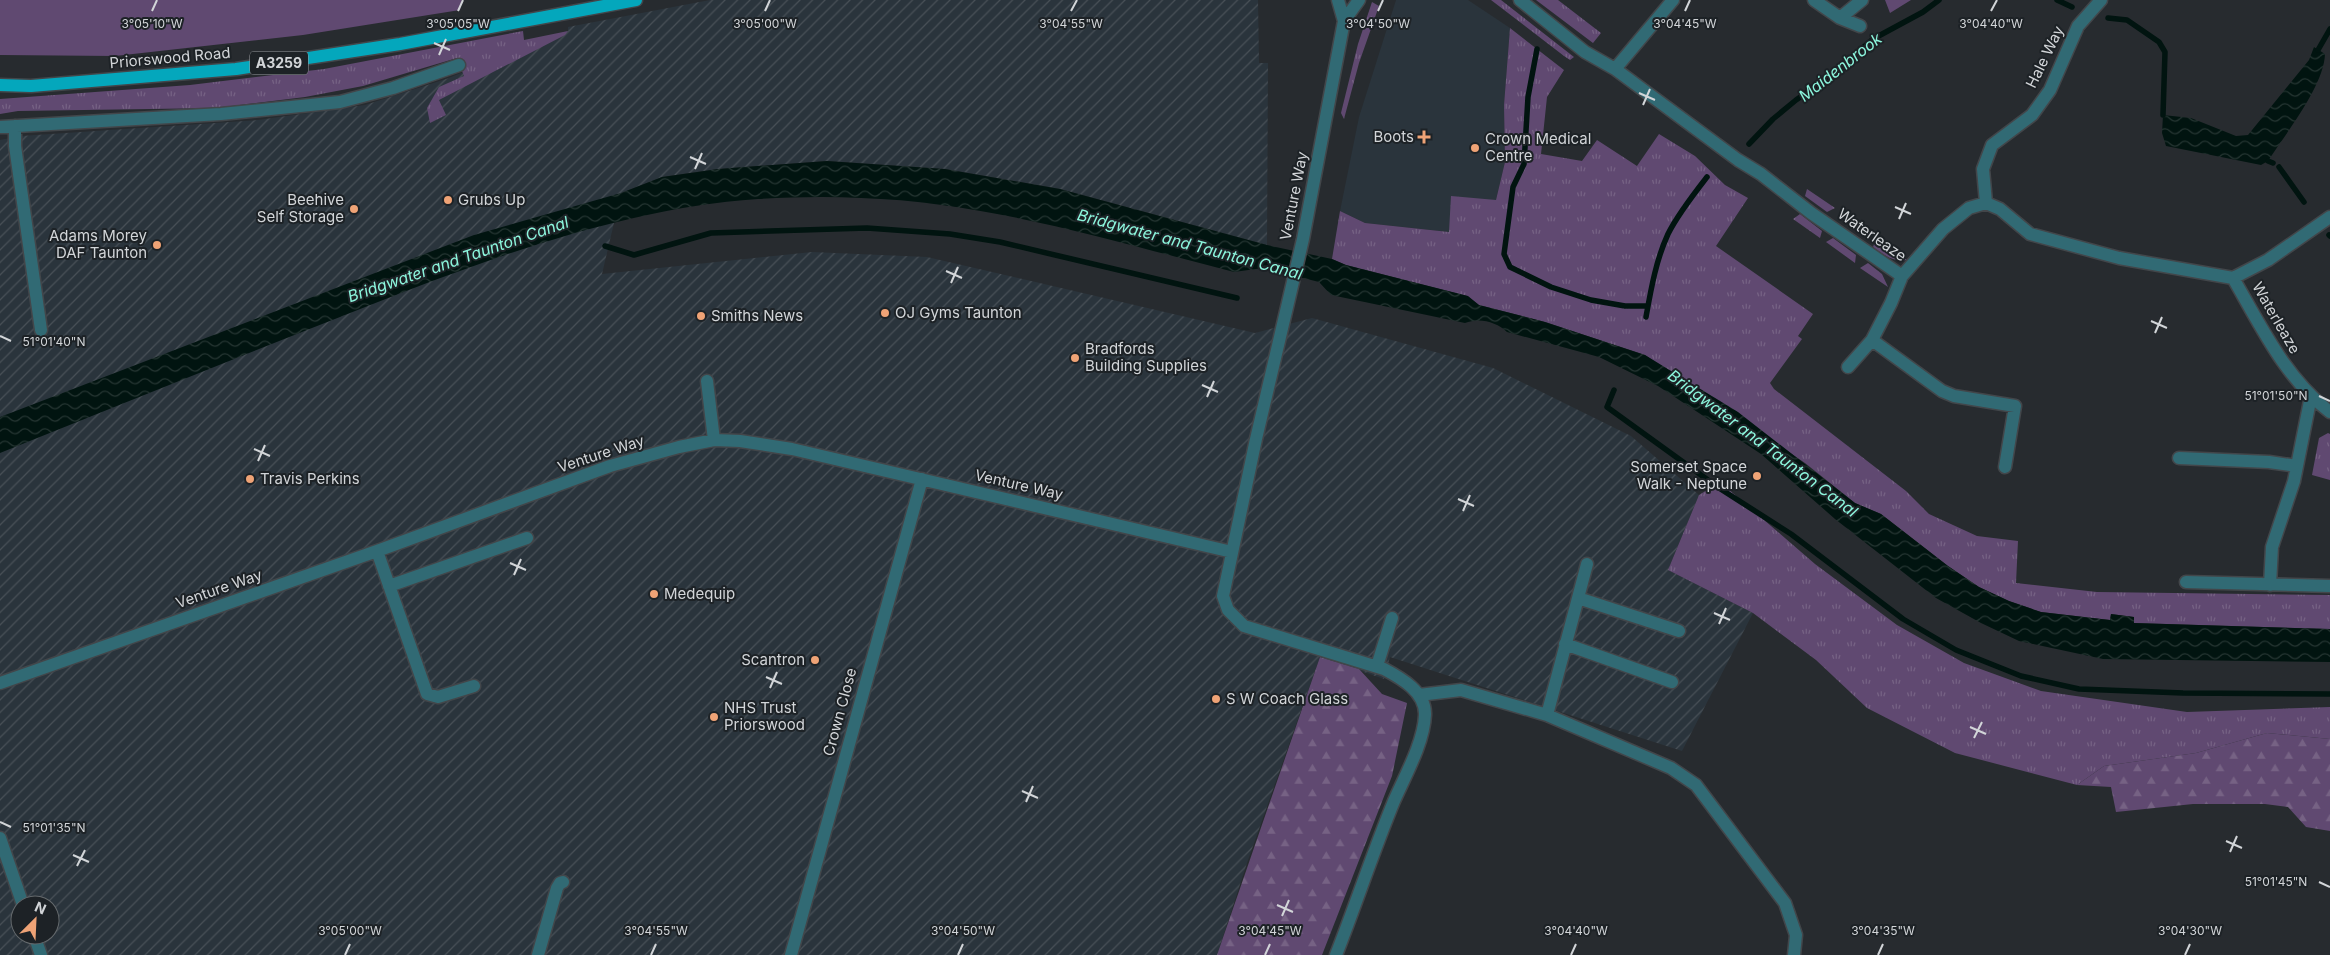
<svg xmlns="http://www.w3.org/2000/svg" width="2330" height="955" viewBox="0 0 2330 955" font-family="Inter,sans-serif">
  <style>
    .built { fill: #2a343c }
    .industrial { fill: url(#industrial-furrows); fill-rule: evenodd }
    .grass { fill: url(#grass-tufts) }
    .forest { fill: url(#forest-firs) }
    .green { fill: #604971 }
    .water { fill: url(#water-waves) }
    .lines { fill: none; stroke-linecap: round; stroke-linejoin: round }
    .stream { stroke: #011410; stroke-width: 5.5 }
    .minor-casing { stroke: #42464a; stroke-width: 15 }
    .major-casing { stroke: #42464a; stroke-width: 15 }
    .minor { stroke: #316a74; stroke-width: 12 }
    .major { stroke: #04a7bc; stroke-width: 12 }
    .ticks { fill: none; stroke: #d2d5d8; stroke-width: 2 }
    .poi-dot { fill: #efa376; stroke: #1d2226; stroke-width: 2 }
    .labels { text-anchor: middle; stroke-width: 4; stroke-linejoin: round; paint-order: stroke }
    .shield { fill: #1d2226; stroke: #9c9fa3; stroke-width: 1 }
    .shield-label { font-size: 14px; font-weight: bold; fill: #d2d5d8 }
    .street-label { font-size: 15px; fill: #d2d5d8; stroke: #1d2226 }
    .poi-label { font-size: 15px; fill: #d2d5d8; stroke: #1d2226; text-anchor: start }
    .water-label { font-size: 16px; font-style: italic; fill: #8cf6dd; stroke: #1d2226 }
    .ticks-label { font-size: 12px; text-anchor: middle; fill: #d2d5d8; stroke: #1d2226; stroke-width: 4; stroke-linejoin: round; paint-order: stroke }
  </style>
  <defs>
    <pattern id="industrial-furrows" width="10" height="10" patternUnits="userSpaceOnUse" patternTransform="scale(1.25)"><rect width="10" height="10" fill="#2a343c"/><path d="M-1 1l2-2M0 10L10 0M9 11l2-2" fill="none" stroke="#485057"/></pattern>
    <pattern id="grass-tufts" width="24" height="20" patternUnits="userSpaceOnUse" patternTransform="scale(1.25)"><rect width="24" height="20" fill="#604971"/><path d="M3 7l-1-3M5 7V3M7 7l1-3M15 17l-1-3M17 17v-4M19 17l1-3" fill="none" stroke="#766284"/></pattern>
    <pattern id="forest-firs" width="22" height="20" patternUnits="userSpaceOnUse" patternTransform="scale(1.25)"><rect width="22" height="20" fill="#604971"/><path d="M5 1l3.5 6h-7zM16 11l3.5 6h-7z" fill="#766284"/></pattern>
    <pattern id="water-waves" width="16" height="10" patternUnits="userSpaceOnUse" patternTransform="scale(1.25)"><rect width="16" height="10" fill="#011410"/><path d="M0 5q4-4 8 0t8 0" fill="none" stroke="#253532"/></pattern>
  </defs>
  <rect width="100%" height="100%" fill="#272b2f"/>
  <path class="built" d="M1396 0H1468L1510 28 1504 105 1505 162 1496 200 1449 232 1365 223 1340 211 1359 117Z"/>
  <path class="industrial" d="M710 0H1258L1259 63H1268L1267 245 1060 189 945 169 827 161 718 169 662 177 621 193 602 274 812 252 927 257 1255 333 1312 318 1493 368 1631 436 1699 495 1668 570 1753 613 1682 751 1390 657 1384 679 1320 657 1247 863 1217 955H0V140L21 136 258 120 365 105 446 79 568 31V27ZM20 905H50V935H20Z"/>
  <path class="grass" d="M1491 0H1501L1574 57 1570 60 1564 56Z
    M1536 0H1558L1601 33 1593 43Z
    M1372 2 1379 6 1359 63 1344 119 1341 113 1358 44Z
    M1510 28 1564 70 1547 97 1541 154 1582 161 1597 140 1637 166 1659 134 1695 156 1725 185 1748 198 1716 246 1813 314 1798 336 1802 339 1770 383 1774 389 1906 491 1929 514 1977 536 2018 541 2016 583 2097 592 2330 595V629L2133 623 2134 617 2111 614 2110 620 2041 612 2009 601 1979 587 1948 566 1881 514 1855 503 1805 463 1645 355 1545 322 1479 305 1467 296 1346 265 1332 259 1340 211 1365 223 1449 232 1451 196 1496 200 1505 162 1504 105Z
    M523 31 524 40 568 31 565 35 439 100 446 115 430 123 427 108 439 87 464 76 457 58 363 86 305 97 215 108 18 111 0 114V99L190 85 324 69Z
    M1807 189 1835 208 1827 212 1805 196Z
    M1800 214 1822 231 1820 238 1793 219Z
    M1833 238 1856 255 1855 263 1826 242Z
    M1876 239 1907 260C1892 262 1884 255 1873 247Z
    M1868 263 1882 274 1888 287 1860 268Z
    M2328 433 2330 434V480L2312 475 2319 438Z
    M1720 482 1815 564 1897 625 1964 663 2041 691 2187 712 2330 707V739L2267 733 2196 753 2104 766 2077 785 1955 753 1867 708 1816 660 1753 613 1668 570 1699 495Z"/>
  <path class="forest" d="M1320 657 1359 669 1382 694 1407 703 1392 776 1322 955H1217Z
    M2267 733 2330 739V831L2306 827 2288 807 2265 804H2193L2116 812 2111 787 2077 785 2104 766 2196 753Z"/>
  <path class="green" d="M0 0H462L460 10 303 35 115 56 0 55Z
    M1885 0H1911L1890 13Z"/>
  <path class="water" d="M2314 47 2325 54C2324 86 2286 133 2268 161L2261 165 2166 146 2162 133 2163 115 2191 118 2236 136 2248 135 2309 60Z
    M827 161 945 169 1060 189 1267 245 1332 259 1346 265 1468 296 1479 305 1545 322 1645 355 1738 412 1855 503 1881 514 1948 566 1979 587 2009 601 2041 612 2110 620 2111 614 2134 617V623L2330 629V662L2103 659 2019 641 1981 623 1936 598 1835 519 1761 454 1658 386 1599 357 1507 332C1497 322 1479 317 1465 323L1331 295 1319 282 1263 268 1234 272C1112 241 988 202 861 198 827 196 791 197 758 199 607 209 451 273 312 328 208 369 104 411 0 453V417L474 235 621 193 662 177 718 169Z"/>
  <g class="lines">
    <path class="stream" d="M2057 0 2072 7
      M2108 18 2127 20 2159 42 2165 52 2163 115
      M1537 49 1528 97 1524 164 1513 187 1504 254 1510 267 1551 287 1591 300 1625 306H1648
      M2318 50 2330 29
      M1749 144 1773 119 1796 100 1825 80 1873 39 1923 12 1939 0
      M2268 161 2273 163
      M2279 167 2304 202
      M2329 235 2330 236
      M605 246 634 255 711 233 867 228 950 234 1000 242 1237 298
      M1646 317C1651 289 1656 260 1668 234 1678 214 1693 195 1707 177
      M1614 390 1607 407 1719 488 1791 534 1903 619 1956 650 2021 676 2079 689 2183 693 2330 694"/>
    <g class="minor-casing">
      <path id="minor" d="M1338 0 1344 21
        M1520 0 1585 52 1615 69 1738 160 1761 174 1811 213 1902 276 1943 229 1969 208 1986 203 2000 209 2030 234 2119 258 2233 278 2268 260 2330 217
        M1814 0 1840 18 1860 26
        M1840 18 1862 0
        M1615 69 1673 0
        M15 126V146L41 330
        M0 127 221 114 340 102 393 88 459 65
        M1986 203 1983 169 1992 145 2032 115 2050 90 2078 26 2101 0
        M1902 276 1891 303 1872 340 1942 391 1954 396 2015 406 2005 467
        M2233 278C2261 326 2285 378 2330 412
        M1848 367 1872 340
        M707 381 714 440
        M2179 458 2269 462 2297 466
        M377 551 427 694 438 697 474 686
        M2186 582 2330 586
        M2270 585 2272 547 2294 481 2311 396
        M389 586 527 538
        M1578 598 1679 631
        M1565 644 1672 682
        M1377 666 1392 618
        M0 683 377 551 610 466 679 447 714 440 740 441 792 449 1232 552
        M1419 695 1461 690 1547 715 1671 768 1696 785 1785 903 1796 935 1794 955
        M1547 715 1587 564
        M0 838 23 905
        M34 935 41 955
        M538 955 557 888 560 883 563 882
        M791 955 922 479
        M1336 955C1356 904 1373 852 1394 801 1405 776 1424 742 1425 715 1426 692 1401 678 1384 669L1244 626 1228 610 1223 596 1256 439 1303 239 1344 21 1359 0"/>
    </g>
    <g class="major-casing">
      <path id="major" d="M0 85 31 86 236 69 400 44 636 0"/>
    </g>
    <use href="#minor" class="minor"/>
    <use href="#major" class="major"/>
  </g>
  <path class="ticks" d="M152 11 157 0M458 11 463 0M765 11 770 0M1071 11 1077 0M1378 11 1383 0M1685 11 1690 0M1991 11 1997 0M434 43 450 50M439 55 446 39M1639 93 1655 100M1643 105 1650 89M690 157 706 164M695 169 702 153M1895 207 1911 214M1899 219 1906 203M946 271 962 278M951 283 958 267M2151 321 2167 328M2155 333 2162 317M0 336 11 341M1202 385 1218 392M2319 396 2330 401M1207 397 1214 381M254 449 270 456M258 461 265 445M1458 499 1474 506M1463 511 1470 495M510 563 526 570M514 575 521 559M1714 613 1730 620M1719 624 1726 608M766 677 782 684M770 688 777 672M1970 727 1986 734M1974 738 1982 722M1022 791 1038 798M1026 802 1033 786M0 822 11 827M2226 841 2242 848M2230 852 2237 836M73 855 89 862M77 866 85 850M2319 882 2330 887M1277 905 1293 912M1282 916 1289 900M345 955 350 944M651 955 656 944M958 955 963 944M1265 955 1270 944M1571 955 1576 944M1878 955 1883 944M2185 955 2190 944"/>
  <g class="poi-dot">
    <path d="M1421.5 129.5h5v5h5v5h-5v5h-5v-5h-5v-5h5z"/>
    <circle cx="1475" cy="148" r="5"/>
    <circle cx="448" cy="200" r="5"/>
    <circle cx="354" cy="209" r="5"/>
    <circle cx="157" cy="245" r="5"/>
    <circle cx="885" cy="313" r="5"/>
    <circle cx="701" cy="316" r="5"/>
    <circle cx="1075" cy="358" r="5"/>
    <circle cx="1757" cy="476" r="5"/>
    <circle cx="250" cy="479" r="5"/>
    <circle cx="654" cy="594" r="5"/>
    <circle cx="815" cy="660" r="5"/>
    <circle cx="1216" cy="699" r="5"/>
    <circle cx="714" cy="717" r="5"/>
  </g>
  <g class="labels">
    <rect class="shield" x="250" y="51.5" width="58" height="23" rx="4"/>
    <g class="shield-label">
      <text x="279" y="68">A3259</text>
    </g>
    <g class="street-label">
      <text transform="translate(2045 57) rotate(-64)" y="5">Hale Way</text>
      <text transform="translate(170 58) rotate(-5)" y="5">Priorswood Road</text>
      <text transform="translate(1294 196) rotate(-79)" y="5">Venture Way</text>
      <text transform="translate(1872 235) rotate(35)" y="5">Waterleaze</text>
      <text transform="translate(2276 318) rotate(60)" y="5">Waterleaze</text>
      <text transform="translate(601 454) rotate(-18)" y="5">Venture Way</text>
      <text transform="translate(1019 485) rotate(13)" y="5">Venture Way</text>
      <text transform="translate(219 589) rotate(-19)" y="5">Venture Way</text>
      <text transform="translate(840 712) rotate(-75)" y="5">Crown Close</text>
    </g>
    <g class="poi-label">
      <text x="1414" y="142" text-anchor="end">Boots</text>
      <text x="1485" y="144">Crown Medical<tspan x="1485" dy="17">Centre</tspan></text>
      <text x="344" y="205" text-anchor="end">Beehive<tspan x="344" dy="17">Self Storage</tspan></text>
      <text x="458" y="205">Grubs Up</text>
      <text x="147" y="241" text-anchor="end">Adams Morey<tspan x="147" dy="17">DAF Taunton</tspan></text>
      <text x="895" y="318">OJ Gyms Taunton</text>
      <text x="711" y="321">Smiths News</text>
      <text x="1085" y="354">Bradfords<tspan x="1085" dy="17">Building Supplies</tspan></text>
      <text x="1747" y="472" text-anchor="end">Somerset Space<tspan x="1747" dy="17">Walk - Neptune</tspan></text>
      <text x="260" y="484">Travis Perkins</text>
      <text x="664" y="599">Medequip</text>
      <text x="805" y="665" text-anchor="end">Scantron</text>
      <text x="1226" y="704">S W Coach Glass</text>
      <text x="724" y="713">NHS Trust<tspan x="724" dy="17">Priorswood</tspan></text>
    </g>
    <g class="water-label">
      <text transform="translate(1840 67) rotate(-38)" y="6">Maidenbrook</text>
      <text transform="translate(1190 244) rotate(15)" y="6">Bridgwater and Taunton Canal</text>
      <text transform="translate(458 259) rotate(-19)" y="6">Bridgwater and Taunton Canal</text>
      <text transform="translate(1763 443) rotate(37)" y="6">Bridgwater and Taunton Canal</text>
    </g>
  </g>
  <g class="ticks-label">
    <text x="152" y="28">3°05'10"W</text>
    <text x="458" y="28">3°05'05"W</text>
    <text x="765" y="28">3°05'00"W</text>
    <text x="1071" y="28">3°04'55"W</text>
    <text x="1378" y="28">3°04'50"W</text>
    <text x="1685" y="28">3°04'45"W</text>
    <text x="1991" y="28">3°04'40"W</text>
    <text x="54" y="346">51°01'40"N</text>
    <text x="2276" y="400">51°01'50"N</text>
    <text x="54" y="832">51°01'35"N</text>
    <text x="2276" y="886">51°01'45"N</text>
    <text x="350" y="935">3°05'00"W</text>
    <text x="656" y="935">3°04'55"W</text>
    <text x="963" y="935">3°04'50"W</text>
    <text x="1270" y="935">3°04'45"W</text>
    <text x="1576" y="935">3°04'40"W</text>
    <text x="1883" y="935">3°04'35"W</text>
    <text x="2190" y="935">3°04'30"W</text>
  </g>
  <g transform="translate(35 920) rotate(24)"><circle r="24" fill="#1d2226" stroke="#656a6d"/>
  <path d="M0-4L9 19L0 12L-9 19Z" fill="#efa376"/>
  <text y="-8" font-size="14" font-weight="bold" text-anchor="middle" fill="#d2d5d8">N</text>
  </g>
</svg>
